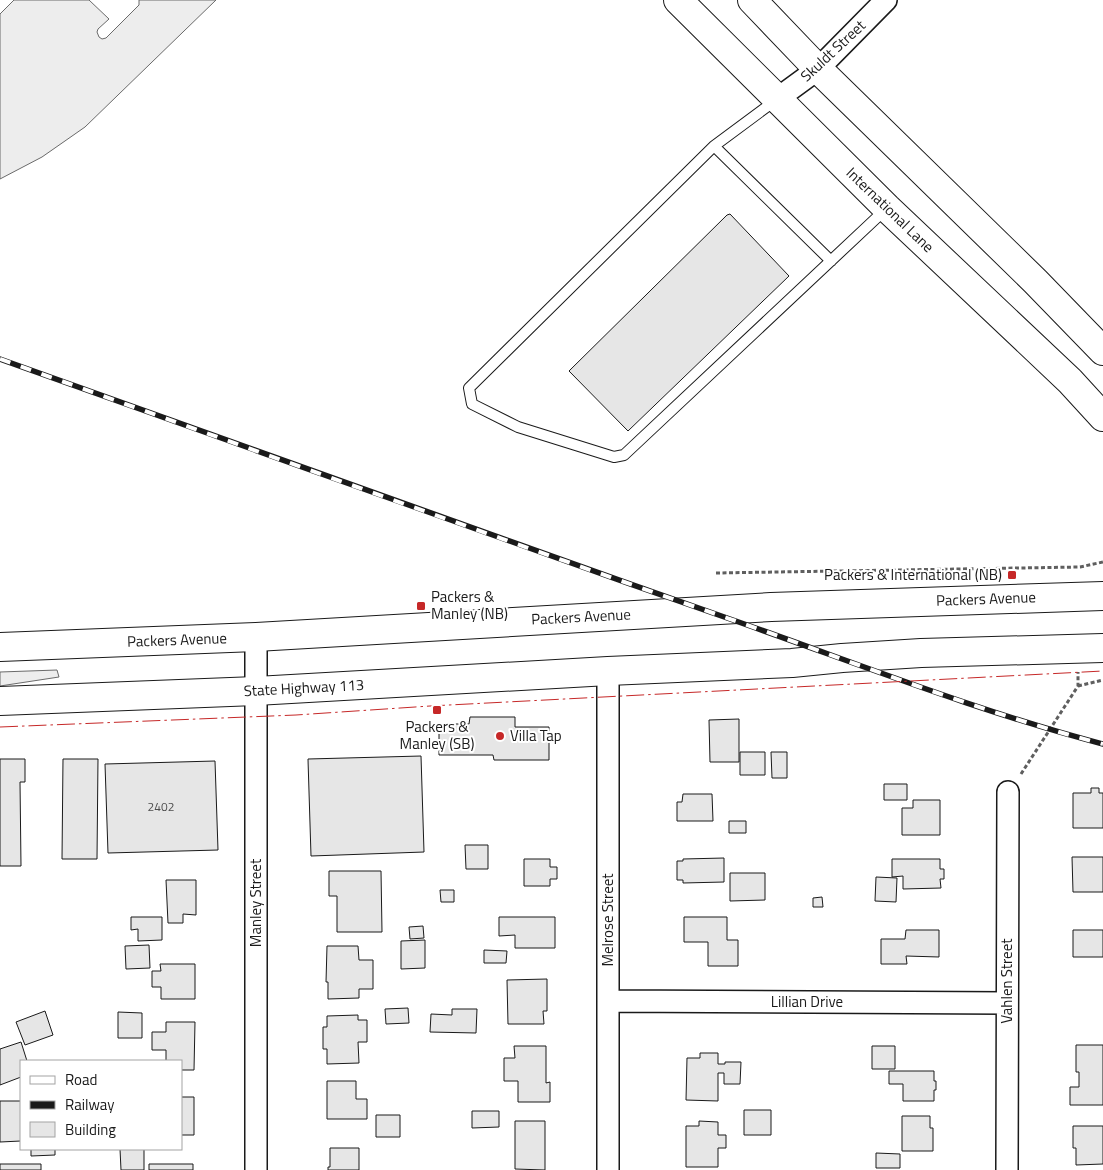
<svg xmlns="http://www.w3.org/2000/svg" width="1103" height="1170" viewBox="0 0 1103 1170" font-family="'Titillium Web',sans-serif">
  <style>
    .built { fill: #ededed; stroke: #6a6a6a }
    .building { fill: #e6e6e6; stroke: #1a1a1a }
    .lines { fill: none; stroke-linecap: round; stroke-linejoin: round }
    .service-casing { stroke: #1a1a1a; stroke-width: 12 }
    .minor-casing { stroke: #1a1a1a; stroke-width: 24 }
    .secondary-casing { stroke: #1a1a1a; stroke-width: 30 }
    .primary-casing { stroke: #1a1a1a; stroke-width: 30 }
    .path { stroke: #5f5f5f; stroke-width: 3; stroke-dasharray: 4 2.5; stroke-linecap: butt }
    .service { stroke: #fff; stroke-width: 10 }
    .minor { stroke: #fff; stroke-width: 21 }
    .secondary { stroke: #fff; stroke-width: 28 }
    .primary { stroke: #fff; stroke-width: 28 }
    .rail-casing { stroke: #1a1a1a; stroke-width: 5.5 }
    .rail { stroke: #fff; stroke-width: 4; stroke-dasharray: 11; stroke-linecap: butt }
    .power { stroke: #c62828; stroke-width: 1; stroke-dasharray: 18 4 2.5 4; stroke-linecap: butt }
    .poi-dot { fill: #c62828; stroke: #fff; stroke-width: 2 }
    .labels { text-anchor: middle; stroke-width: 4; stroke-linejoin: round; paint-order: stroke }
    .number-label { font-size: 12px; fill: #4d4d4d }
    .street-label { font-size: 15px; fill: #1a1a1a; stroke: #fff }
    .poi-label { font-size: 15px; fill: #1a1a1a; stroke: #fff; text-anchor: start }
  </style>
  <rect width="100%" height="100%" fill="#fff"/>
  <path class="built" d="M14 0H89L109 19 98 29 97 32 99 37 102 39 106 38 139 5V0H216L85 127 42 157 0 179V14Z
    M57 670 59 677 0 686V672Z"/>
  <path class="building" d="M730 214 789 276 628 431 569 371 727 215Z
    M470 717H515V727H549V760H494L493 755H439V724H469Z
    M739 719V762H710L709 720Z
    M740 752H765V775H740Z
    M771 752H787V778H772Z
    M421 756 424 852 311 856 308 759Z
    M0 759H25V782H20L21 866H0Z
    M63 759H98L97 859H62Z
    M215 761 218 850 108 853 105 764Z
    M884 784H907V800H884Z
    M1091 788H1099V793H1103V828H1073V793H1091Z
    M683 794H712L713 821H677V802H682Z
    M913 800H940V835H902V808H913Z
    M729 821H746V833H729Z
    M465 845H488V869H466Z
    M1072 857H1103V892H1073Z
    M724 858V882L683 883V880H677V861H683V859Z
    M524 859H550V867H557V879H550V886H524Z
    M892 859H940V869H944V879H940L941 888 903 889V876L892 877Z
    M329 871H381L382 932H337V896H329Z
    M730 873H765V900L730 901Z
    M876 877 897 878 896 902 875 901Z
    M166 880H196V915L183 914V923H168Z
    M440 890H454V902H441Z
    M822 897 823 907H813V898Z
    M131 917H162V940L138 941V929L131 930Z
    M499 917H555V948H515V935L499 936Z
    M684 917H727V940H738V966H708V942H684Z
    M423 926 424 938 410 939 409 927Z
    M906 930H939V957L906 956 907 964H881V939H905Z
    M1073 930H1103V957H1073Z
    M425 940V968L401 969V941Z
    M149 945 150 968 126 969 125 946Z
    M327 946H358L359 960H373V989H359V998L328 999V982H326Z
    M484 950 507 951 506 963H484Z
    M160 964H195V999H161V987H152V971H161Z
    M547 979V1011H543L544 1024H508L507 980Z
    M408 1008 409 1023 386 1024 385 1009Z
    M452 1009H477L476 1033 430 1032 431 1014 452 1015Z
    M45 1011 53 1035 25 1045 16 1022Z
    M118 1012 142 1013V1038H118Z
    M358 1015V1020H367V1042H358L359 1063 327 1064V1049H323V1027H327V1016Z
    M166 1022H195L194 1070H181V1061H166V1050H152V1032H166Z
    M21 1042 27 1061H21V1077L0 1085V1049Z
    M1076 1045H1103V1105H1070V1087H1079V1072H1076Z
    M514 1046H546V1083L550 1082V1102H518V1081H504V1058H515Z
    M872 1046H895V1069H872Z
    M700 1053H718V1064H725V1062H741L740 1084H724V1073H718V1101L686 1100 687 1058H700Z
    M889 1071H934V1081H936V1090H934V1101H903V1084H889Z
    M327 1081H356V1099H367V1119H327Z
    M181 1097H194V1135H181Z
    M0 1101H21V1141L0 1142Z
    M744 1110H771V1135H744Z
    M472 1111H499V1127L472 1128Z
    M376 1115H400V1137H376Z
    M902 1116H930V1128H933V1151H902Z
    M515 1121H545V1170L515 1169Z
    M699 1121 718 1122V1135H726V1148H718V1167H686V1126H699Z
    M1073 1126H1103V1164L1076 1165V1148H1073Z
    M330 1148H359V1170H328V1167H330Z
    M31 1149H55V1155L31 1156Z
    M120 1149H144V1170H121Z
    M876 1153 900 1154V1168H876Z
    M0 1164H41V1170H0Z
    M149 1164H193V1170H149Z"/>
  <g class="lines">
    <g class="service-casing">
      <path id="service" d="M776 100 714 146 469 388 472 404 518 427 614 457 624 455 886 209
        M714 146 831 261"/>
    </g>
    <g class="minor-casing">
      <path id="minor" d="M777 99 818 69 886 0
        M608 1001 1007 1003
        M256 1170V637
        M608 1170V671
        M1007 1170 1008 792"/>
    </g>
    <g class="secondary-casing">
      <path id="secondary" d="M678 0 887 208 1070 381 1103 417
        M752 0 818 69 1035 281 1103 351"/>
    </g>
    <g class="primary-casing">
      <path id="primary" d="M0 647 256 637 771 607 1103 596
        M0 701 256 691 608 671 792 663 842 658 921 653 1103 648"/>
    </g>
    <path class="path" d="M716 573 1080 567 1103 562
      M1078 686 1103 680
      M1021 774 1078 686V672"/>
    <use href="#service" class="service"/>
    <use href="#minor" class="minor"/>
    <use href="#secondary" class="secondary"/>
    <use href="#primary" class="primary"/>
    <g class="rail-casing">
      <path id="rail" d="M0 359C243 446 486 534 730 619 854 662 976 711 1103 744"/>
    </g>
    <use href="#rail" class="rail"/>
    <path class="power" d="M0 727 296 715 430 706 1103 671"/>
  </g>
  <g class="poi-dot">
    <rect x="1007" y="570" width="10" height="10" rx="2.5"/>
    <rect x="416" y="601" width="10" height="10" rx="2.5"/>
    <rect x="432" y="705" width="10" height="10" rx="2.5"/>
    <circle cx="500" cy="736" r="5"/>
  </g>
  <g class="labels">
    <g class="number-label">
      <text x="161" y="811">2402</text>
    </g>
    <g class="street-label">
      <text transform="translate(833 51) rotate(-43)" y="5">Skuldt Street</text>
      <text transform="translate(890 210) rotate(44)" y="5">International Lane</text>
      <text transform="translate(986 599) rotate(-2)" y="5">Packers Avenue</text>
      <text transform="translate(581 617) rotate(-3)" y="5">Packers Avenue</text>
      <text transform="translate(177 640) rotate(-2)" y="5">Packers Avenue</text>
      <text transform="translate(304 688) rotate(-3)" y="5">State Highway 113</text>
      <text transform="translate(256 903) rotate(-90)" y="5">Manley Street</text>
      <text transform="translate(608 920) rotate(-90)" y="5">Melrose Street</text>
      <text transform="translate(1007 981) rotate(-90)" y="5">Vahlen Street</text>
      <text x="807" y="1007">Lillian Drive</text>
    </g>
    <g class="poi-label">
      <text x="1002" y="580" text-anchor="end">Packers &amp; International (NB)</text>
      <text x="431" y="602">Packers &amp;<tspan x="431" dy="17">Manley (NB)</tspan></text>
      <text x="437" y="732" text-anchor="middle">Packers &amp;<tspan x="437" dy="17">Manley (SB)</tspan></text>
      <text x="510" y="741">Villa Tap</text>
    </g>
  </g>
  <rect x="20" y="1060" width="162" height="90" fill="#ffffff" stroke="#a3a3a3"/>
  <rect x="30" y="1076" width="25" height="8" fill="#ffffff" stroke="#a3a3a3"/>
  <text x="65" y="1085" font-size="15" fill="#1a1a1a">Road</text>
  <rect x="30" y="1101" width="25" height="8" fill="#1a1a1a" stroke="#a3a3a3"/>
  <text x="65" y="1110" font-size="15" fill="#1a1a1a">Railway</text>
  <rect x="30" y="1122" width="25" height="15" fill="#e6e6e6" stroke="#a3a3a3"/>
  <text x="65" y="1135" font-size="15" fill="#1a1a1a">Building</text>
</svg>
